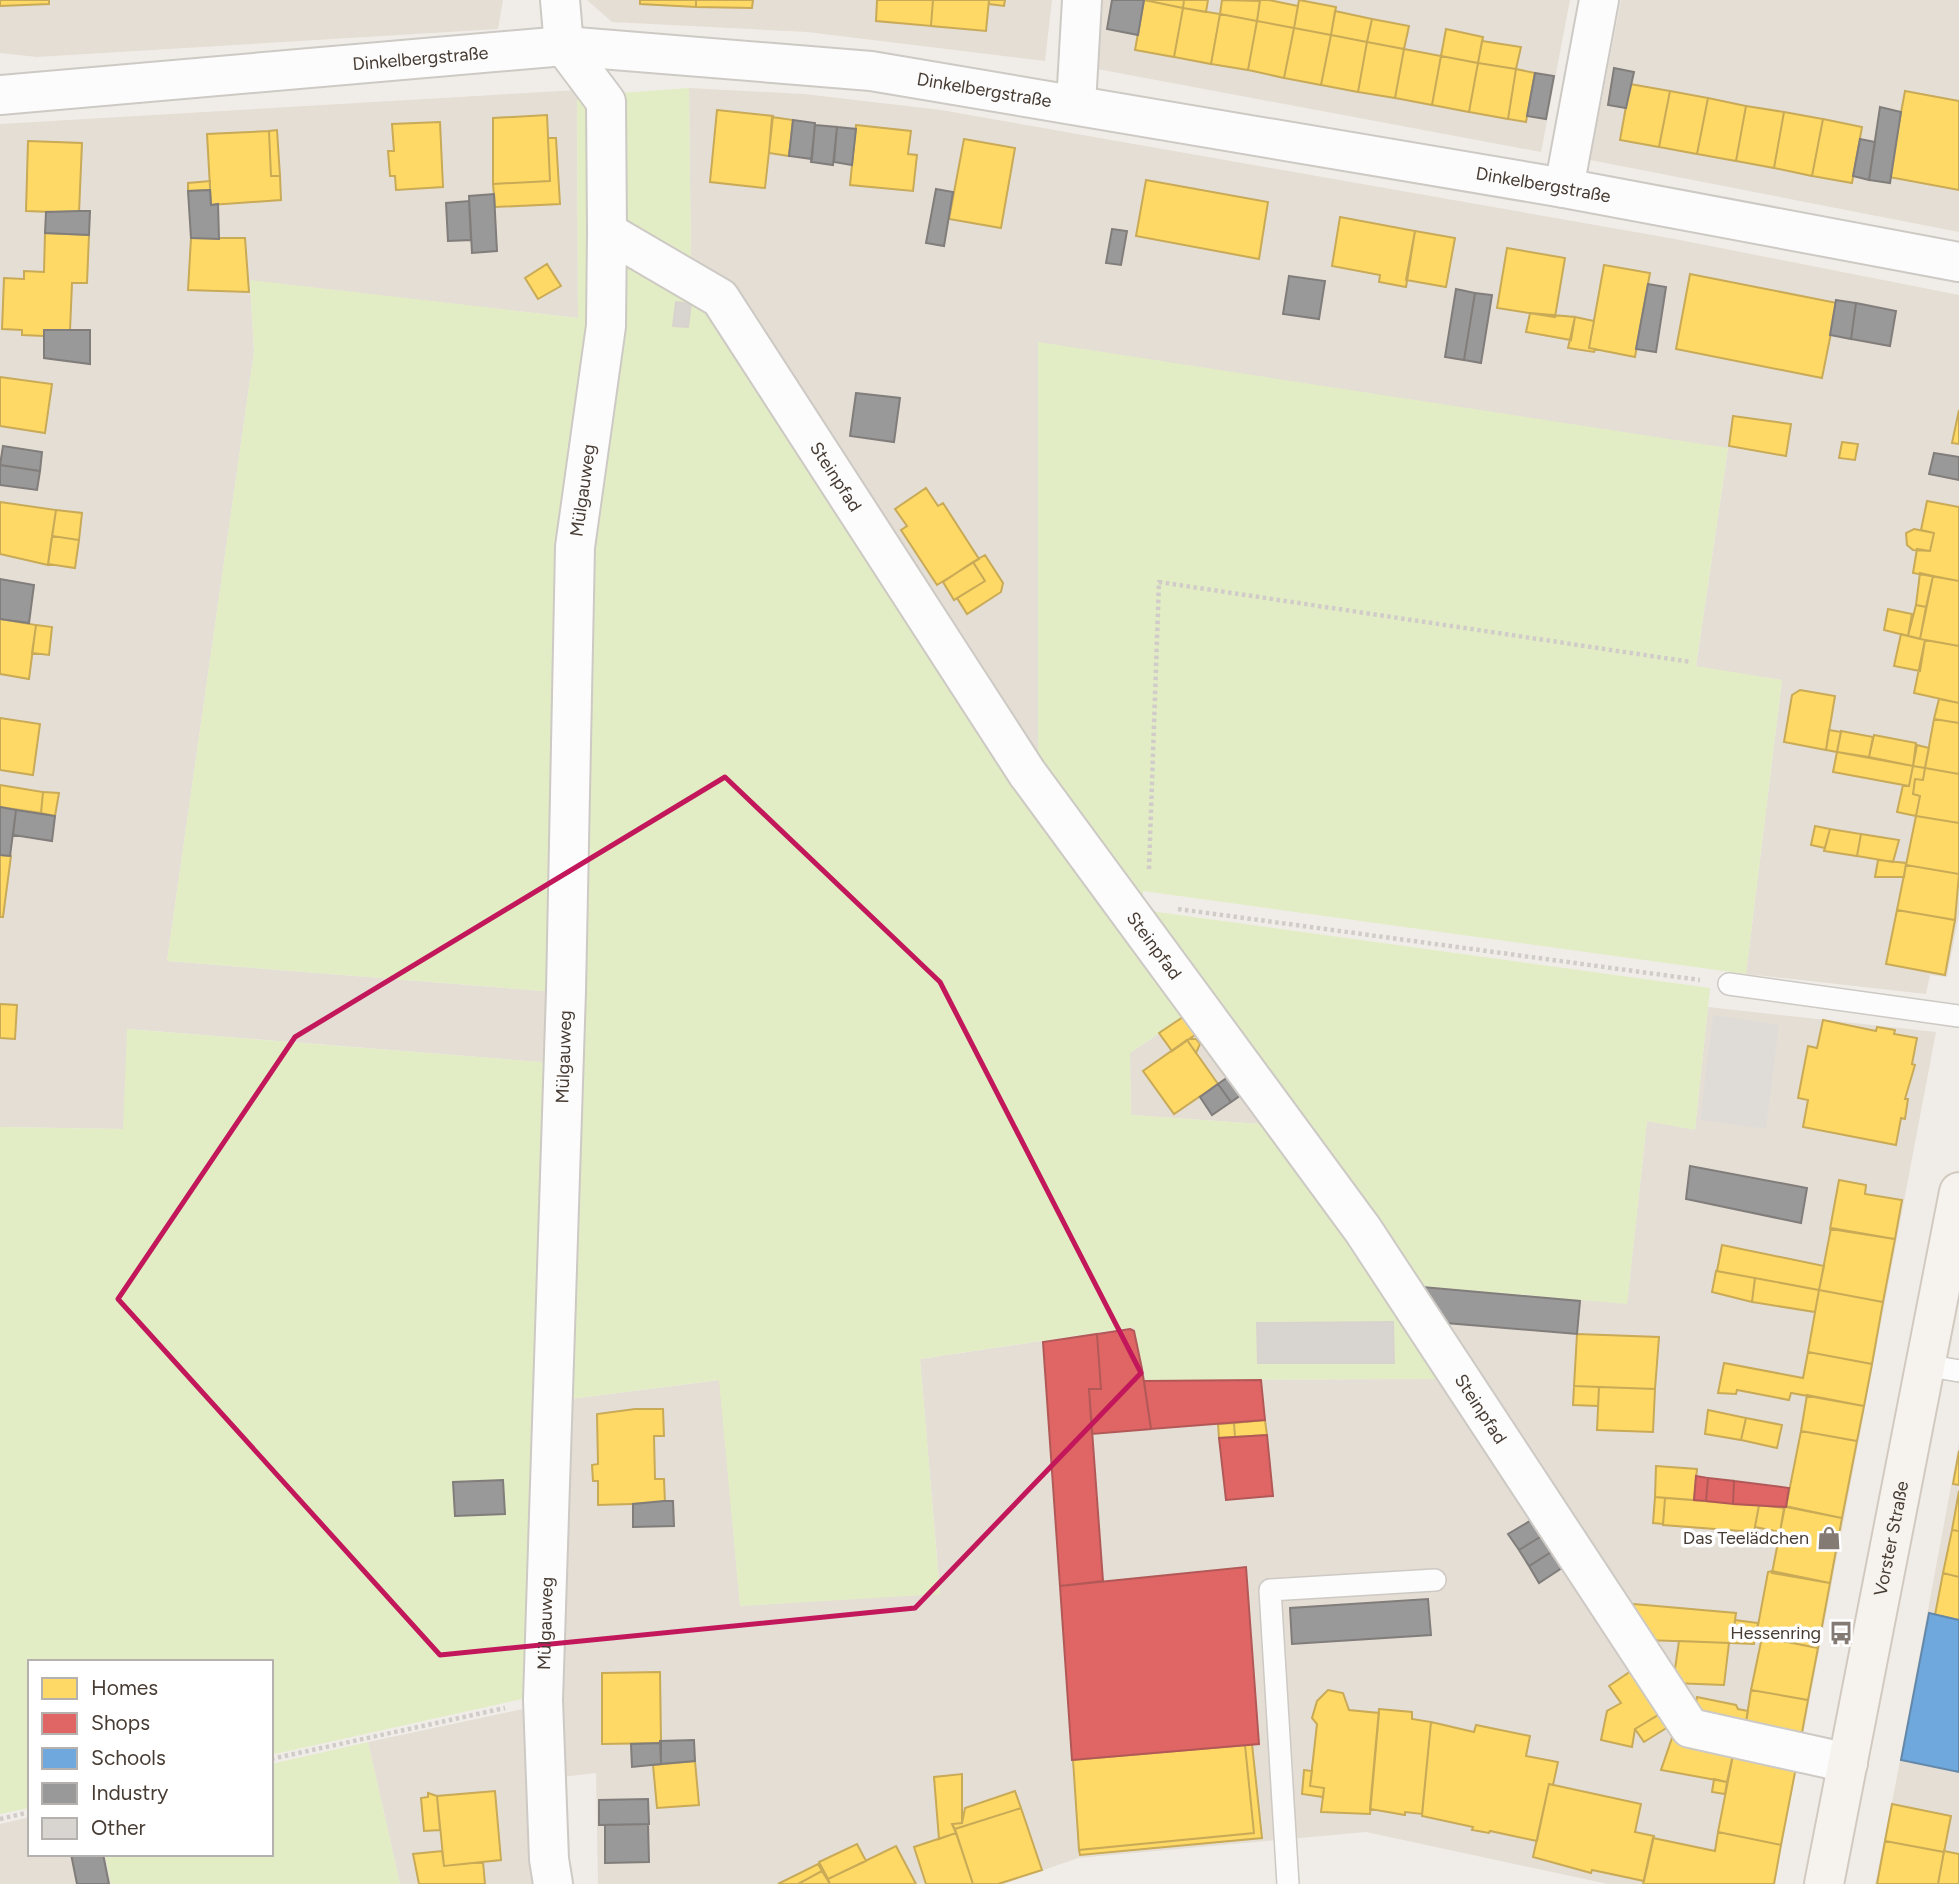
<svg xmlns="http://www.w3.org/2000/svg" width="1959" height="1884" viewBox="0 0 1959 1884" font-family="Figtree,sans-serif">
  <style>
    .residential { fill: #e5ded5 }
    .green { fill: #e3edc5 }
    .parking { fill: #dfdcd8 }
    .homes { fill: #ffd966; stroke: #c8aa57; stroke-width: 2 }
    .shops { fill: #e06666; stroke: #b25957; stroke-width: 2 }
    .schools { fill: #6fa8dc; stroke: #6388aa; stroke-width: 2 }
    .industry { fill: #999; stroke: #807d7b; stroke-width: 2 }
    .building { fill: #d8d4cf; stroke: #d9d3ce; stroke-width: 2 }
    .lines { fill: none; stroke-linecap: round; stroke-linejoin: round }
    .service-casing { stroke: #cdc9c4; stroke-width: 24 }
    .minor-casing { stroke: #cdc9c4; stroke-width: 42 }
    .secondary-casing { stroke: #d2cac0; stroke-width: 42 }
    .path { stroke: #d1ccc9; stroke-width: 4.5; stroke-dasharray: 3.5 3.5; stroke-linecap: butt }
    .service { stroke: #fdfcfc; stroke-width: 21 }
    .minor { stroke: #fdfcfc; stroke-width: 38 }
    .secondary { stroke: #f6f3ee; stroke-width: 38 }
    .marked { fill: none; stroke: #c2185b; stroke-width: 5; stroke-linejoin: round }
    .labels { text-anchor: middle; stroke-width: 7; stroke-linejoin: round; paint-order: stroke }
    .street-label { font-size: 18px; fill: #473c34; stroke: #fff }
    .poi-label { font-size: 18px; fill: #473c34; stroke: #fff; text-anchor: end }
  </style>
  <rect width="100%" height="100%" fill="#f0ede8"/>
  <path class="residential" d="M0 0H503L498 29 37 57 0 53Z
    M587 0H1052L1045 61 807 32 612 22Z
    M1100 0H1570L1541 152 1092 68Z
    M1621 0H1959V232L1590 160Z
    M689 88 804 94 941 110 1675 239 1959 295V914L1947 977 1930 975 1926 994 1746 974 1782 680 1696 667 1728 448 1038 771 691 266Z
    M577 90 578 318 250 281 254 352 167 961 556 992 553 1063 128 1029 124 1129 0 1127V124Z
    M1708 1007 1936 1032 1802 1741 1696 1719 1409 1285 1627 1303 1647 1121 1695 1129Z
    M1192 1011 1276 1125 1131 1115 1130 1053Z
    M1135 1327 1146 1380 1448 1379 1685 1740 1798 1761 1774 1884H1608L1366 1832 1078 1858 1004 1884H598L596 1773 561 1777 563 1400 720 1380 740 1606 940 1593 920 1359Z
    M1959 1443V1884H1875L1895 1787Z
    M537 1706 548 1884H400L368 1742Z
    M30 1817V1854H105L111 1884H0V1824Z"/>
  <path class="green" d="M689 88 691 266 626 234 620 93Z
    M587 89 595 319 556 992 167 961 254 352 250 280 578 318 577 90Z
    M620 263 712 301 1192 1011 1130 1053 1131 1115 1276 1125 1448 1379 1146 1380 1134 1327 920 1359 940 1594 740 1606 719 1380 563 1400 589 549Z
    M1038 342 1728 448 1696 666 1782 680 1746 974 1143 891V903L1038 771Z
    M1143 910 1710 988 1695 1130 1647 1121 1627 1304 1409 1285Z
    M127 1029 553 1063 531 1697 271 1755V1662H30V1808L0 1814V1127L123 1129Z
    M368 1742 400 1884H111L105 1854H271V1764Z"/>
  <path class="parking" d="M1713 1015 1779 1025 1766 1129 1700 1120Z"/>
  <path class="homes" d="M0 0H49V4L0 6Z
    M640 0H696V7L640 4Z
    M696 0H753L752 8 696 7Z
    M877 0H933L931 26 876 21Z
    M933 0H989L986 31 931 26Z
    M989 0H1005L1004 6 989 4Z
    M1144 0 1183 8 1174 57 1135 50Z
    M1144 0H1184L1183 8Z
    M1184 0H1208L1206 12 1183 8Z
    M1222 0 1260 1 1257 21 1220 14Z
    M1269 0 1298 6 1294 28 1257 21 1260 0Z
    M1299 0 1336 7 1331 35 1294 28Z
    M1183 8 1220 14 1211 64 1174 57Z
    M1335 11 1372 19 1367 42 1331 35Z
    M1220 14 1257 21 1248 70 1211 64Z
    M1372 19 1409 26 1404 49 1367 42Z
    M1257 21 1294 28 1284 78 1248 70Z
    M1294 28 1331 35 1321 85 1284 78Z
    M1446 29 1483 37 1478 63 1441 56Z
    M1331 35 1367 42 1358 92 1321 85Z
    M1482 41 1521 47 1516 69 1478 63Z
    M1367 42 1404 49 1395 98 1358 92Z
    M1404 49 1441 56 1432 105 1395 98Z
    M1441 56 1478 63 1469 112 1432 105Z
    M1478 63 1516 69 1508 119 1469 112Z
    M1516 69 1535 73 1526 122 1508 119Z
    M1630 84 1670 91 1659 147 1620 140Z
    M1670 91 1708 98 1697 154 1659 147Z
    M1905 91 1959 101V190L1889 177Z
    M1708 98 1746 106 1736 161 1697 154Z
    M1746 106 1784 112 1774 168 1736 161Z
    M717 110 773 116 765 188 710 182Z
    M1784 112 1823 119 1812 176 1774 168Z
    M547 115 550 181 493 184V118Z
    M772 117 793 120 789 156 769 153Z
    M1823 119 1862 127 1852 183 1812 176Z
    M440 122 443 187 396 190 395 176H390L388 151H394L392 124Z
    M856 125 911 131 908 154 917 155 913 191 850 185Z
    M277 130 280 176H271L269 131Z
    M269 131 271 176H280L281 200 211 205 207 134Z
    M548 138H556L560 204 495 207 493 184 550 181Z
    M964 139 1015 148 1001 228 949 219Z
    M28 141 82 143 79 213 26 211Z
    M1146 180 1268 202 1259 259 1136 236Z
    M210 181V190L188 191V183Z
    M1340 217 1415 231 1406 287 1379 282 1380 275 1332 266Z
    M1415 231 1455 238 1446 287 1406 280Z
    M45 233 89 235 87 283H72L70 331 44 330V336L22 335V330L2 329 4 278 24 279V271L44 272Z
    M191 238H245L249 292 188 290Z
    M1507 248 1565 258 1555 317 1497 308Z
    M547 264 561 286 538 299 525 278Z
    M1604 265 1650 273 1635 357 1589 348Z
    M1690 274 1837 303 1822 378 1676 349Z
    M1530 313 1575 317 1571 340 1526 332Z
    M1575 317 1594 321 1589 348 1595 349 1594 352 1568 348Z
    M0 377 52 384 45 433 0 426Z
    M1959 410V444L1952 443Z
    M1733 416 1791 424 1786 456 1729 446Z
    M1842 442 1858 444 1855 460 1839 458Z
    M926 488 938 506 943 503 979 559 937 585 901 530 907 526 895 509Z
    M1927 501 1959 507V581L1913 573 1917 549 1930 551 1934 533 1921 530Z
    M0 502 56 510 48 565 0 554Z
    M56 510 82 513 79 540 52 536Z
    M1914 529 1934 533 1930 551 1913 550 1907 545 1906 533Z
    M52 536 79 540 75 568 48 564Z
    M985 555 1003 583 1001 592 967 614 957 598 985 581 973 562Z
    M973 562 985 581 954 600 943 582Z
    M1920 573 1933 576 1926 607 1916 605Z
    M1933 576 1959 581V646L1920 639Z
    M1916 605 1926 607 1920 639 1908 636Z
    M1888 609 1912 614 1908 636 1884 630Z
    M0 619 36 625 29 679 0 674Z
    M36 625 52 627 49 655 32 653Z
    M1901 634 1925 640 1920 671 1894 666Z
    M1925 640 1959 646V703L1914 693Z
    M1800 690 1835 696 1826 750 1784 742 1792 695Z
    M1939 699 1959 703V723L1934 719Z
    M0 718 40 724 33 775 0 770Z
    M1934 719 1959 723V774L1925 768Z
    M1829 730 1841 732 1837 752 1826 750Z
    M1841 731 1873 737 1869 757 1837 752Z
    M1874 735 1916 743 1913 766 1869 757Z
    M1917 745 1929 748 1925 768 1913 766Z
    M1837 752 1913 766 1909 786 1833 772Z
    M1913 766 1925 768 1923 780 1915 779 1913 794 1920 796 1916 816 1897 812 1903 785 1909 786Z
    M1925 768 1959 774V823L1916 816 1920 796 1913 794 1915 779 1923 780Z
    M0 785 43 792 41 813 0 807Z
    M43 792 59 793 55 816 41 813Z
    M1916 816 1959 823V874L1906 865Z
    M1815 826 1830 829 1825 848 1811 845Z
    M1830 829 1861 834 1857 856 1824 851Z
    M1861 834 1899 840 1893 862 1857 856Z
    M0 855 11 856 3 917H0Z
    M1878 860 1906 863 1904 877H1875Z
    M1906 865 1959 874 1955 920 1897 910Z
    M1897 910 1955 920 1945 975 1886 964Z
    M0 1004 17 1005 15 1039 0 1038Z
    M1192 1011 1205 1028 1172 1051 1159 1033Z
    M1823 1020 1876 1031 1877 1027 1895 1030 1894 1034 1917 1038 1912 1064 1915 1065 1905 1099H1908L1905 1119 1901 1118 1896 1145 1803 1127 1808 1100 1798 1098 1808 1046 1817 1048Z
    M1190 1039H1196L1200 1044 1196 1053 1187 1040Z
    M1187 1040 1218 1084 1174 1114 1143 1071Z
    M1839 1180 1866 1185 1865 1194 1902 1200 1895 1239 1830 1229Z
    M1831 1228 1895 1239 1883 1302 1819 1290Z
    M1722 1245 1824 1266 1819 1290 1717 1271Z
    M1716 1271 1755 1278 1752 1302 1712 1292Z
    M1755 1278 1819 1290 1815 1312 1752 1302Z
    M1819 1290 1883 1302 1872 1364 1808 1352Z
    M1577 1334 1659 1337 1655 1389 1574 1386Z
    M1808 1352 1872 1364 1864 1406 1791 1393 1789 1400 1737 1390 1736 1394 1718 1393 1724 1363 1803 1378Z
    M1574 1386 1599 1387 1598 1406 1573 1405Z
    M1599 1387 1655 1389 1653 1432 1597 1430Z
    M1807 1395 1864 1406 1857 1441 1801 1431Z
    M635 1409H663L664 1436H654L655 1479H664L665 1503 598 1505V1481H593L592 1465 598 1464 597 1414Z
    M1708 1410 1746 1418 1741 1440 1705 1434Z
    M1746 1418 1782 1425 1777 1448 1741 1440Z
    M1265 1420 1267 1435 1235 1437 1234 1423Z
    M1234 1423 1235 1437 1219 1438 1218 1424Z
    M1801 1431 1857 1441 1842 1518 1786 1507Z
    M1959 1451V1485L1953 1484Z
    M1656 1466 1697 1469 1694 1500 1655 1497Z
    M1959 1491V1531L1952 1530Z
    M1655 1497 1665 1498 1663 1524 1653 1523Z
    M1665 1498 1759 1505 1754 1532 1663 1525Z
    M1759 1505 1784 1508 1780 1532 1755 1527Z
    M1785 1506 1842 1518 1830 1583 1772 1573Z
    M1952 1530 1959 1531V1577L1943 1573Z
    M1772 1571 1830 1583 1818 1648 1756 1636 1768 1572Z
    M1943 1573 1959 1577V1620L1935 1615Z
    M1622 1603 1736 1613 1732 1643 1645 1640Z
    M1735 1620 1758 1623 1754 1644 1732 1643Z
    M1762 1637 1818 1648 1808 1700 1751 1690Z
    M1679 1641 1729 1643 1724 1685 1673 1683Z
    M1637 1667 1666 1710 1635 1729 1632 1747 1601 1740 1607 1711 1621 1703 1609 1686Z
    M660 1672 661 1743 602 1744V1673Z
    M1328 1690 1343 1693 1349 1710 1379 1713 1370 1814 1321 1812 1324 1788 1310 1786 1317 1724 1312 1718 1317 1701Z
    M1751 1690 1808 1700 1801 1738 1745 1728Z
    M1697 1697 1736 1705 1738 1709 1748 1711 1745 1728 1694 1715Z
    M1379 1709 1412 1712V1719L1431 1722 1422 1814 1405 1812V1815L1370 1809Z
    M1660 1714 1668 1727 1644 1742 1635 1729Z
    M1431 1722 1474 1732 1476 1725 1530 1736 1526 1756 1558 1762 1553 1785 1549 1784 1537 1841 1490 1831 1489 1833 1472 1830 1473 1827 1422 1816Z
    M1672 1738 1734 1750 1727 1782 1661 1770Z
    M1252 1744 1262 1838 1080 1855 1079 1850 1254 1833 1245 1745Z
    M1245 1745 1254 1833 1079 1850 1073 1760Z
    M1734 1750 1797 1762 1781 1845 1718 1832Z
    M695 1761 699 1805 657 1808 653 1765Z
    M1304 1770 1312 1771 1310 1786 1324 1788 1323 1797 1302 1794Z
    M962 1774V1823L952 1824 956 1833 939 1839 934 1777Z
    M1714 1779 1727 1782 1725 1794 1712 1792Z
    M1549 1784 1641 1804 1635 1832 1654 1836 1644 1881 1592 1870 1591 1873 1533 1857Z
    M495 1791 501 1860 444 1866 437 1796Z
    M1015 1791 1021 1808 955 1829 952 1824 962 1823 965 1808Z
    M428 1793 437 1796 440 1830 424 1831 421 1798 428 1797Z
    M1892 1804 1951 1816 1944 1852 1885 1841Z
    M1021 1808 1042 1870 998 1884H973L955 1829Z
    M1718 1832 1781 1845 1774 1884H1643L1653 1838 1715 1851Z
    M956 1833 973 1884H926L914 1847Z
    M1885 1841 1944 1852 1938 1884H1877Z
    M857 1844 866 1861 828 1879 819 1862Z
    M896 1846 916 1884H830L828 1879Z
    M442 1851 444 1866 483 1862 485 1884H419L413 1854Z
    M1944 1851 1959 1854V1884H1938Z
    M818 1864 822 1871 798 1884H778Z
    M822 1871 830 1884H798Z"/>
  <path class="shops" d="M1130 1329 1134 1331 1142 1369 1151 1429 1092 1434 1089 1389H1101L1097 1334Z
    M1097 1334 1101 1389H1089L1103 1581 1060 1586 1043 1342Z
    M1261 1380 1265 1420 1151 1429 1144 1381Z
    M1267 1435 1273 1496 1226 1500 1219 1438Z
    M1696 1476 1708 1478 1706 1501 1694 1500Z
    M1708 1478 1734 1481 1733 1504 1706 1501Z
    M1734 1481 1789 1488 1786 1507 1733 1504Z
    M1246 1567 1259 1744 1072 1760 1060 1586Z"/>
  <path class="schools" d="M1929 1613 1959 1620V1772L1901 1760Z"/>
  <path class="industry" d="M1112 0H1144L1138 35 1107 29Z
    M1614 68 1634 72 1626 108 1608 105Z
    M1535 73 1554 76 1546 119 1527 116Z
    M1880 107 1901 112 1890 183 1869 180Z
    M793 120 815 123 812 159 789 156Z
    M815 125 837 127 833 165 811 162Z
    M837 127 856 129 852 165 834 162Z
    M1860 139 1875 142 1869 180 1853 176Z
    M936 189 953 192 944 246 926 243Z
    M210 190 211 205 218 204 219 239 191 238 188 191Z
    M494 194 497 251 472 253 469 196Z
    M469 201 471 240 448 241 446 203Z
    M79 211H90L89 235 45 233 46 212Z
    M1112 229 1127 231 1121 265 1106 263Z
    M1289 276 1325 281 1319 319 1283 314Z
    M1648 284 1666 287 1656 352 1636 349Z
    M1456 289 1475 293 1464 360 1445 357Z
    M1475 293 1492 295 1481 363 1464 360Z
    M1836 300 1856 303 1851 339 1830 335Z
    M1856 303 1896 311 1890 346 1851 339Z
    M44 330H90V364L44 358Z
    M856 393 900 398 894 442 850 436Z
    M3 446 42 452 40 471 0 465Z
    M1934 453 1959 457V480L1929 474Z
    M0 465 40 471 37 490 0 485Z
    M0 579 34 585 29 623 0 619Z
    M0 807 16 810 10 856 0 855Z
    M16 810 55 816 52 841 13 835Z
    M1231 1075 1244 1093 1231 1102 1218 1084Z
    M1218 1084 1231 1102 1212 1115 1200 1097Z
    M1690 1166 1807 1188 1801 1223 1686 1199Z
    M1411 1286 1580 1301 1577 1334 1434 1322Z
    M503 1480 505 1514 455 1516 453 1482Z
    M664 1501H673L674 1526 633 1527V1504Z
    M1540 1515 1550 1531 1519 1550 1508 1534Z
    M1550 1531 1561 1546 1529 1566 1519 1550Z
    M1561 1546 1571 1562 1539 1583 1529 1566Z
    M1428 1599 1431 1635 1292 1644 1290 1608Z
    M694 1740 695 1761 661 1764 660 1741Z
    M661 1743V1764L632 1767 631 1744Z
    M648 1799 649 1824 599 1825V1800Z
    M648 1824 649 1862 605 1863V1825Z
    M71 1854H103L109 1884H77Z"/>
  <path class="building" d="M676 302 691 304 688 327 673 326Z
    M1393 1322 1394 1363H1258L1257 1323Z"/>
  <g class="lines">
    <g class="service-casing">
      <path id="service" d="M1729 984 1959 1016
        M1924 1365 1959 1371
        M1288 1884 1270 1590 1435 1580"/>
    </g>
    <g class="minor-casing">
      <g id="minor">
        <path id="s1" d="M560 0 564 46 606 102 607 232 720 298 1027 773 1363 1230 1690 1728 1848 1763"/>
        <path id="s2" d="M0 95 564 46 871 71 1564 188 1959 262"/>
        <path d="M1076 104 1082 0"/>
        <path d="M1564 188 1599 0"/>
        <path id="s3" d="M553 1884 549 1859 543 1700 566 991 575 547 606 326 607 232"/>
      </g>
    </g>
    <g class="secondary-casing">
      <g id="secondary">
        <path id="s4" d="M1824 1884 1959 1192"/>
      </g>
    </g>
    <path class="path" d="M1149 869 1159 582 1691 662
      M1178 909 1700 980
      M271 1759 505 1708
      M0 1819 30 1812"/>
    <use href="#service" class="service"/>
    <use href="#minor" class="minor"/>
    <use href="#secondary" class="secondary"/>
  </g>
  <path class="marked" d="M725 777 940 982 1141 1373 915 1608 440 1655 118 1299 295 1037Z"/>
  <defs>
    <g id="shop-bare" transform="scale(1.89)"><path d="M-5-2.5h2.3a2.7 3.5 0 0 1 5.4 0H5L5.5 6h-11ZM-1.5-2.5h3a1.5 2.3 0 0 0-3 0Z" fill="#827a73" stroke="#fff" stroke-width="2.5" paint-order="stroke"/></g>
    <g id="bus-bare" transform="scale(1.89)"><path d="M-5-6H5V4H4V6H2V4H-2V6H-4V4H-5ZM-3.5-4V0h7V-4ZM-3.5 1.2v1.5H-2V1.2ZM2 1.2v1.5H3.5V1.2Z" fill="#827a73" stroke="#fff" stroke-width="2.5" paint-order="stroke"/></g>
  </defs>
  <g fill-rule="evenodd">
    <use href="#shop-bare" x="1829" y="1538"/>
    <use href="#bus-bare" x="1841" y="1633"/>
  </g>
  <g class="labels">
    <g class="street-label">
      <text dy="6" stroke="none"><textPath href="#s2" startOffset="422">Dinkelbergstraße</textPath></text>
      <text dy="6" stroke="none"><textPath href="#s2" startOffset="989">Dinkelbergstraße</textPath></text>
      <text dy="6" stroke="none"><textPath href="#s2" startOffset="1556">Dinkelbergstraße</textPath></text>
      <text dy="6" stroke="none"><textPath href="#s1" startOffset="590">Steinpfad</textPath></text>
      <text dy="6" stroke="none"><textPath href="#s3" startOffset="1395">Mülgauweg</textPath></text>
      <text dy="6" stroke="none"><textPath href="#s1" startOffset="1157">Steinpfad</textPath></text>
      <text dy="6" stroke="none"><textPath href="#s3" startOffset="828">Mülgauweg</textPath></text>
      <text dy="6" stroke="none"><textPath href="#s1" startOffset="1724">Steinpfad</textPath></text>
      <text dy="6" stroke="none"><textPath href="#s4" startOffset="352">Vorster Straße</textPath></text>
      <text dy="6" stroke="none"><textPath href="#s3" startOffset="261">Mülgauweg</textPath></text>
    </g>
    <g class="poi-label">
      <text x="1809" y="1544">Das Teelädchen</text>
      <text x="1821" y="1639">Hessenring</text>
    </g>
  </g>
  <rect x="28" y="1660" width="245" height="196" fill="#ffffff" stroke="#b5b1ae" stroke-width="2"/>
  <rect x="42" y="1678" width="35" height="21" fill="#ffd966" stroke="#b5b1ae" stroke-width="2"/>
  <text x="91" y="1695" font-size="21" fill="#473c34">Homes</text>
  <rect x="42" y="1713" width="35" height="21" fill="#e06666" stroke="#b5b1ae" stroke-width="2"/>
  <text x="91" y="1730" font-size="21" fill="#473c34">Shops</text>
  <rect x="42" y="1748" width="35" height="21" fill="#6fa8dc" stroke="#b5b1ae" stroke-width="2"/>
  <text x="91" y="1765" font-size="21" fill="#473c34">Schools</text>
  <rect x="42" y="1783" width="35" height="21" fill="#999999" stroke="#b5b1ae" stroke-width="2"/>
  <text x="91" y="1800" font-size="21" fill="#473c34">Industry</text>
  <rect x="42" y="1818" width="35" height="21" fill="#d8d4cf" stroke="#b5b1ae" stroke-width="2"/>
  <text x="91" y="1835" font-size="21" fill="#473c34">Other</text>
</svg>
